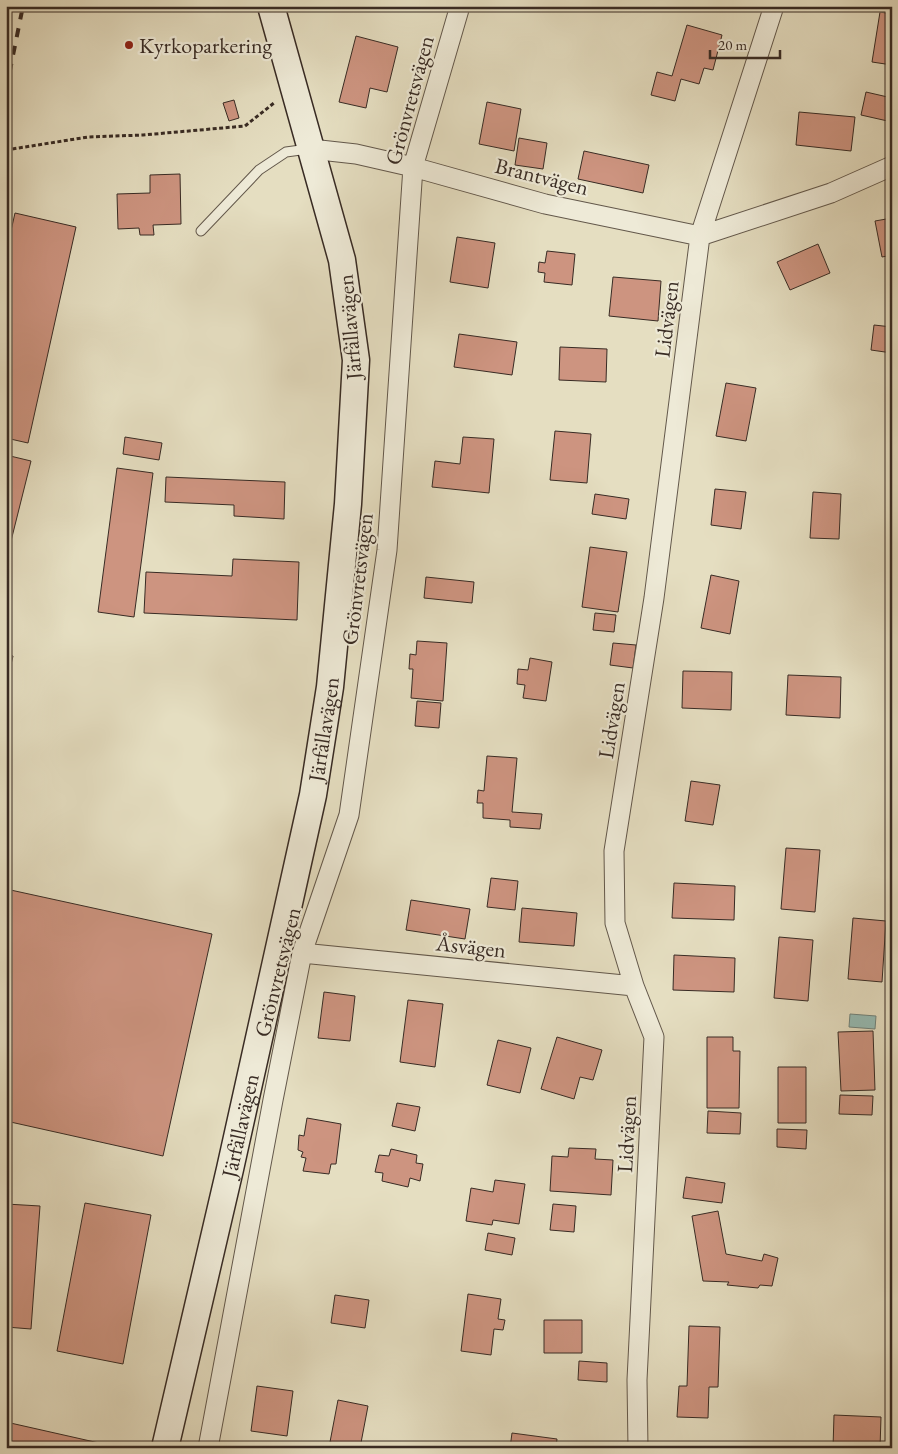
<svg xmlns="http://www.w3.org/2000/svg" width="898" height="1454" viewBox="0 0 898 1454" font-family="'EB Garamond',serif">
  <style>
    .water { fill: #96bcb5; stroke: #70827b }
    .building { fill: #cd9480; stroke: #382b24 }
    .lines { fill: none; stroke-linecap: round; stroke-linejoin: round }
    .lane-casing { stroke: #63584b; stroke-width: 11 }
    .street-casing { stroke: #63584b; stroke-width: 21 }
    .secondary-casing { stroke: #382b24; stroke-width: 29 }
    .path { stroke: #382b24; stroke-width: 3; stroke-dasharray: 4 2.5; stroke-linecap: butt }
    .lane { stroke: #eeead7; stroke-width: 9 }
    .street { stroke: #eeead7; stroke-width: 19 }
    .secondary { stroke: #eeead7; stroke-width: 26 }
    .rail { stroke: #382b24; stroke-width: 4; stroke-dasharray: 9 9; stroke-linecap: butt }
    .poi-dot { fill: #8f2418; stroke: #eeead7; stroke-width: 2 }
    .labels { text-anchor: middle; stroke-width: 4.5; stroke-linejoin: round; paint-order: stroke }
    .poi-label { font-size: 22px; fill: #382b24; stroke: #eeead7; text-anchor: start }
    .street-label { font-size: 22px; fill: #382b24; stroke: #eeead7 }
  </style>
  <rect width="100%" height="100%" fill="#e5dec1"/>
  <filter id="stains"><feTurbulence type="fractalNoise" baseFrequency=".004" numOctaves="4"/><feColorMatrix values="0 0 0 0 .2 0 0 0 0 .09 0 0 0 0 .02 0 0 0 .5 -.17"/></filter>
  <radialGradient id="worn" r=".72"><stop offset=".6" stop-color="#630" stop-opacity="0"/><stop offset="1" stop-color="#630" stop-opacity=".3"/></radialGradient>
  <path class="water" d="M850 1014 876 1016 875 1029 849 1027Z"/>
  <path class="building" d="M880 12 892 14V65L872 62Z
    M687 25 722 35 713 70 704 68 699 84 681 79 675 101 651 95 657 72 672 76Z
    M356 36 398 47 387 92 370 88 366 108 339 102Z
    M866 92 892 98V122L861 115Z
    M234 100 239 118 229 121 223 103Z
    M487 102 521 109 514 151 479 144Z
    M799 112 855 117 851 151 796 145Z
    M519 138 547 143 543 169 515 165Z
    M584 151 649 165 643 193 578 179Z
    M180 174 181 224 153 225 154 235H140L139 228 118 229 117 194 150 193V175Z
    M15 213 76 227 28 443 6 438V253Z
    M892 218V255L882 257 875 221Z
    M457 237 495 243 488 288 450 282Z
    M818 244 830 273 790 290 777 262Z
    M547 251 575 254 572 285 544 282 545 273 538 272 539 262 545 263Z
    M613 277 661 281 658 321 609 316Z
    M874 325 892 327V353L871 350Z
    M459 334 517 342 512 375 454 367Z
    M560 347 607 349 606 382 559 380Z
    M726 383 756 388 746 441 716 436Z
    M555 431 591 434 587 483 550 480Z
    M125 437 162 443 159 460 123 454Z
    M463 437 494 439 489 493 432 487 435 461 460 464Z
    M6 455 31 461 6 561Z
    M117 468 153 473 134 617 98 612Z
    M166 477 285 482 284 519 234 516V505L165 502Z
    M715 489 746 492 741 529 711 525Z
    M813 492 841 494 839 539 810 538Z
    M595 494 629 499 626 519 592 514Z
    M590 547 627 552 618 612 582 607Z
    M233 559 299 562 297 620 144 613 146 572 232 576Z
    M711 575 739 581 730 634 701 628Z
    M426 577 474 582 472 603 424 598Z
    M595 613 616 615 614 632 593 630Z
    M417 641 447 643 443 701 411 698 413 669H409L410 654 416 655Z
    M613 643 636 645 633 668 610 665Z
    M6 654 13 656 6 686Z
    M530 658 552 662 546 701 523 698 525 685 517 684 518 669 528 670Z
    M683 671 732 672 731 710 682 708Z
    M788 675 841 677 840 718 786 715Z
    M417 701 441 703 439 728 415 726Z
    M487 756 517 758 512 812 542 814 540 829 510 827V820L483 818V803H477L478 790 484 791Z
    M891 766H892V796L887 795Z
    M691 781 720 785 713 825 685 821Z
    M786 848 820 850 815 912 781 909Z
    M491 878 518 881 515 910 487 907Z
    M674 883 735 886 734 920 672 918Z
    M6 889 212 934 163 1156 6 1121Z
    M411 900 470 909 465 939 406 930Z
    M522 908 577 913 574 946 519 942Z
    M853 918 886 921 882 982 848 979Z
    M779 937 813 940 808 1001 774 998Z
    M674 955 735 958 734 992 673 990Z
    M324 992 355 996 350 1041 318 1038Z
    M408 1000 443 1004 435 1067 400 1062Z
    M873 1031 875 1090 841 1091 838 1032Z
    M557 1037 602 1050 593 1080 580 1077 574 1099 541 1089Z
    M707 1037H733V1051H740L739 1108H707Z
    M498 1040 531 1048 520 1093 487 1085Z
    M778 1067H806V1123H778Z
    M840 1095 873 1096 872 1115 839 1114Z
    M397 1103 420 1107 415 1131 392 1126Z
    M708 1111 741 1113 740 1134 707 1133Z
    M307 1118 341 1124 336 1164H331L329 1174 303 1171 306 1158 301 1157 303 1152 298 1150 299 1135 304 1136Z
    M777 1129 807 1130 806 1149 777 1147Z
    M569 1148 596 1149 595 1159 613 1160 611 1195 550 1191 552 1156 568 1157Z
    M391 1149 417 1155 416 1163 423 1164 420 1181 410 1178 408 1187 382 1181 383 1173 375 1172 379 1155 389 1156Z
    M686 1177 725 1183 722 1203 683 1198Z
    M495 1180 525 1184 519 1224 493 1220 492 1225 466 1221 471 1188 493 1192Z
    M85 1203 151 1215 123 1364 57 1351Z
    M6 1204 40 1206 31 1329 6 1327Z
    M553 1204 576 1206 574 1232 550 1230Z
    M718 1211 726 1254 762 1261 764 1254 778 1258 772 1286 760 1285 758 1288 727 1285 729 1282 703 1281 692 1216Z
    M488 1233 515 1238 512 1255 485 1250Z
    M468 1294 501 1299 498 1319 505 1320 503 1330 494 1329 491 1355 461 1351Z
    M335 1295 369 1300 365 1328 331 1323Z
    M544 1320H582V1353H544Z
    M689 1326 720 1327 718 1387H709L708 1418 677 1417 679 1386H687Z
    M579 1361 607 1363V1382L578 1380Z
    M257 1386 293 1391 287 1436 251 1431Z
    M338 1400 368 1406 360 1448 330 1442Z
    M834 1415 881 1417 880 1448H833Z
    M6 1422 108 1445V1448H6Z
    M512 1433 557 1439 556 1448H510Z"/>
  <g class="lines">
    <g class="lane-casing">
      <path id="lane" d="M201 231 259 170 286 152 308 149"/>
    </g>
    <g class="street-casing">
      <path id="street" d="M311 149 356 154 413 167 545 204 700 236 831 193 892 166
        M302 953 634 986
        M208 1448 273 1100 302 953 349 815 387 550 413 167 460 6
        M638 1448 637 1380 654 1037 634 986 615 923 614 851 654 598 700 236 774 6"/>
    </g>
    <g class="secondary-casing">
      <g id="secondary">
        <path id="s1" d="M165 1448 230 1169 313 795 330 687 348 504 356 360 342 260 271 6"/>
      </g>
    </g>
    <path class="path" d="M6 150 88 137 143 135 245 126 274 103"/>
    <use href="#lane" class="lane"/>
    <use href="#street" class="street"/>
    <use href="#secondary" class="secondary"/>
    <path class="rail" d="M6 10 7 6
      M6 90 23 6"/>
  </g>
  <circle class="poi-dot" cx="129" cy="45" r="5"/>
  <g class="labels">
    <g class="poi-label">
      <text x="139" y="53">Kyrkoparkering</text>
    </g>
    <g class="street-label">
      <text transform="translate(409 100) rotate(-75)" y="8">Grönvretsvägen</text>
      <text transform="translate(542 176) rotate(14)" y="8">Brantvägen</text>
      <text transform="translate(666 319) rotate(-83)" y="8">Lidvägen</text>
      <text transform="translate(349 327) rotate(-95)" y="8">Järfällavägen</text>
      <text transform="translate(357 579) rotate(-83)" y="8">Grönvretsvägen</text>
      <text transform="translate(611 720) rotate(-81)" y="8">Lidvägen</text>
      <text dy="8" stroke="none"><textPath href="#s1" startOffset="736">Järfällavägen</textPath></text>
      <text transform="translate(471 946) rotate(6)" y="8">Åsvägen</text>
      <text transform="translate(277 972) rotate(-76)" y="8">Grönvretsvägen</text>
      <text dy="8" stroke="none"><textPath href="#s1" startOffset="331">Järfällavägen</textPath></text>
      <text transform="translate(626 1134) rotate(-87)" y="8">Lidvägen</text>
    </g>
  </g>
  <rect width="898" height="1454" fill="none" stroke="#e5dec1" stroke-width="25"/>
  <rect x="8" y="8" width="883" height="1439" fill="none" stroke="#382b24" stroke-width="2.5"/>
  <rect x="12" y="12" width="873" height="1429" fill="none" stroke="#382b24"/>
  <path d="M710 50v8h70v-8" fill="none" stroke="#382b24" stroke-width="2.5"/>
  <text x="718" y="50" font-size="15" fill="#382b24" stroke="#eeead7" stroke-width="4" paint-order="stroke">20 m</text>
  <rect width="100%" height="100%" filter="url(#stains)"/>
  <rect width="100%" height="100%" fill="url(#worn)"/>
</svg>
